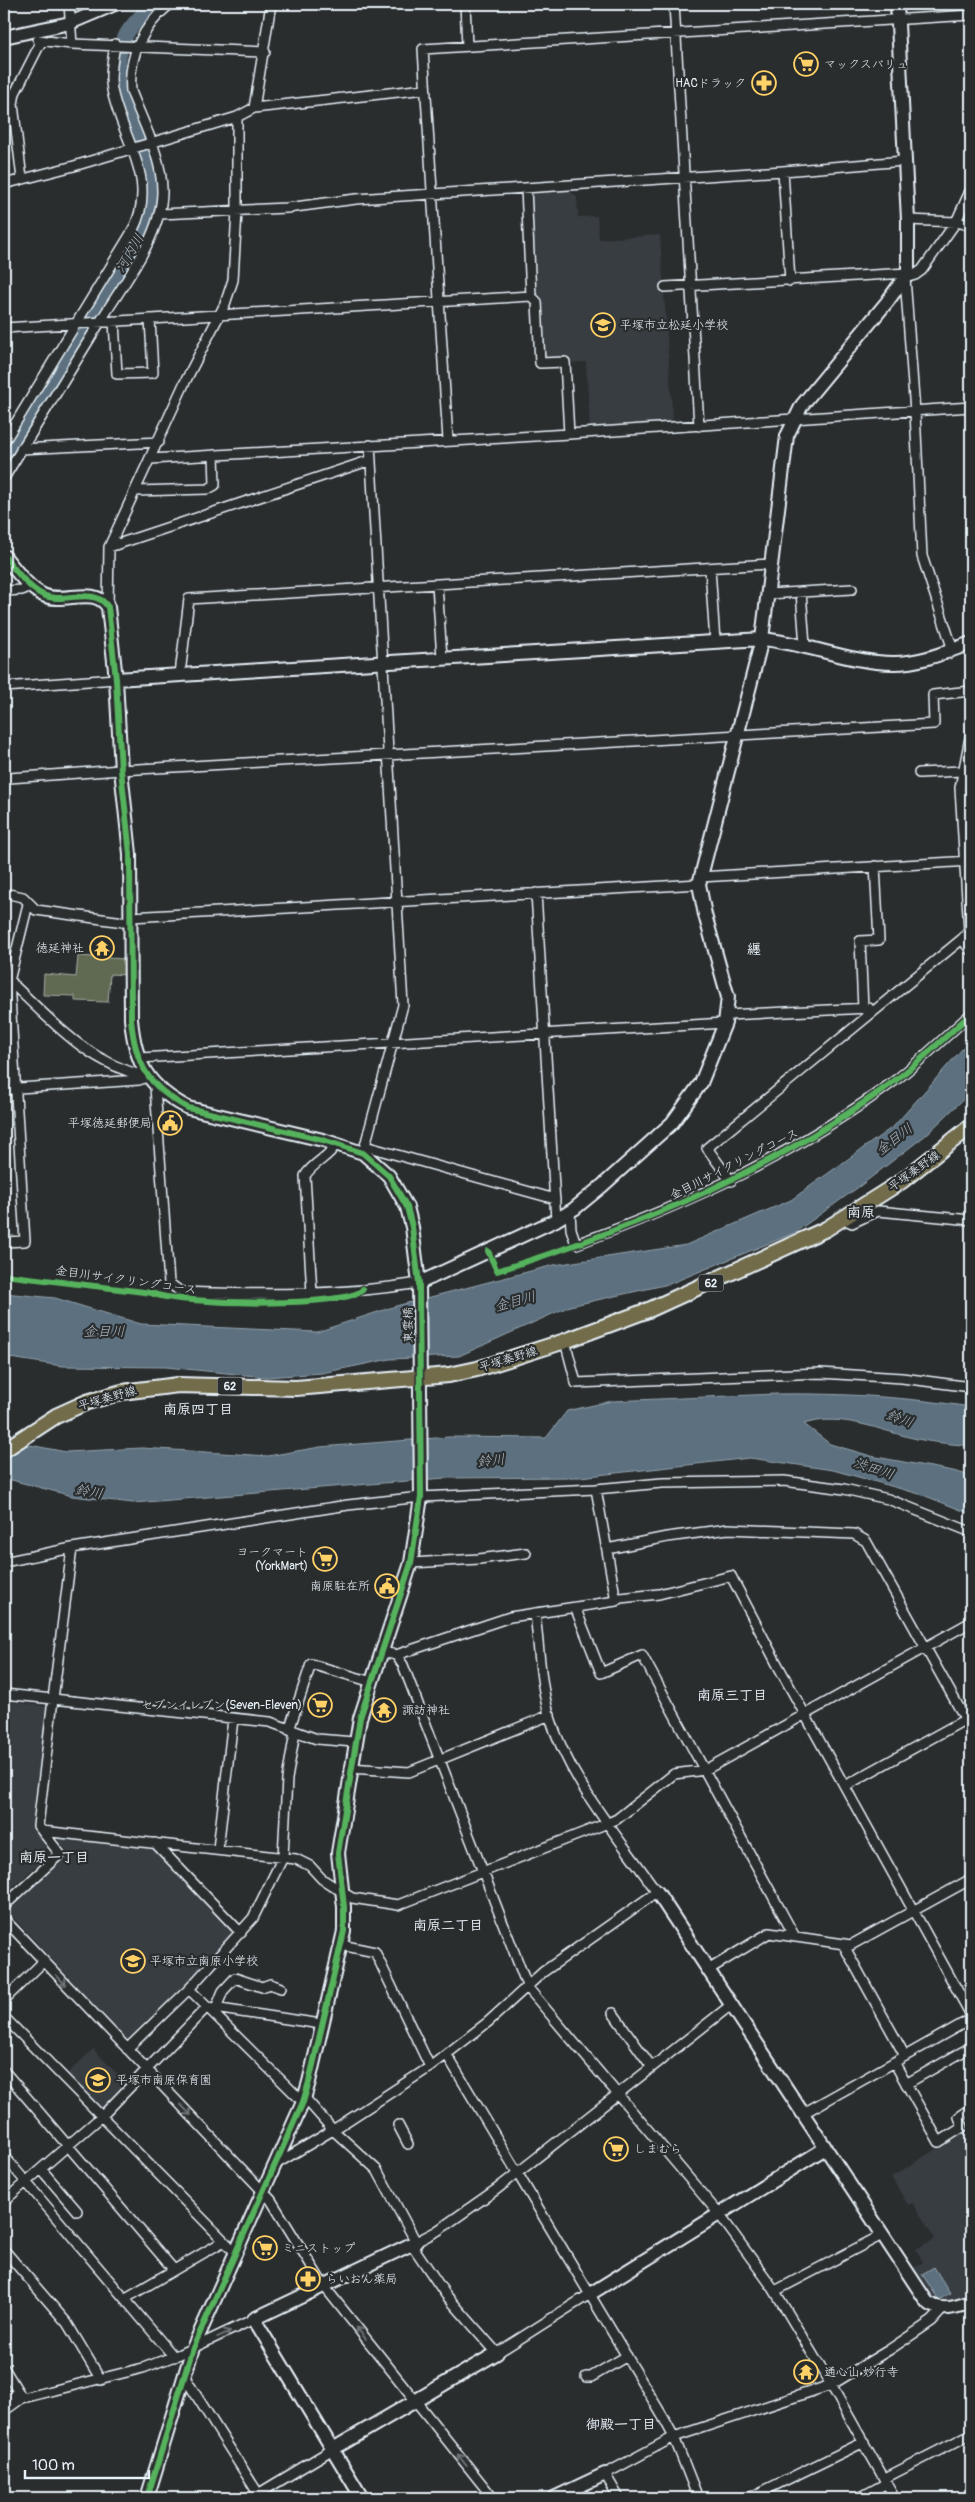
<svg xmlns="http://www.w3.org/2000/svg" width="975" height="2502" viewBox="0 0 975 2502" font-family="Pangolin,'Klee One',sans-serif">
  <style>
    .built { fill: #383c42 }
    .green { fill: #606b52; stroke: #a4aea5 }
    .water { fill: #5c707f; stroke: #94a4af }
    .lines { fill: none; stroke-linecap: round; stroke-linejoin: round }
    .river { stroke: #5c707f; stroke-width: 15 }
    .street-casing { stroke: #e8f1f8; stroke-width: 12 }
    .secondary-casing { stroke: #e8f1f8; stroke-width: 16 }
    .primary-casing { stroke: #e8f1f8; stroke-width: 18 }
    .street { stroke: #2a2d2e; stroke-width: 9 }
    .secondary { stroke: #2a2d2e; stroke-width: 12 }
    .primary { stroke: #726c4b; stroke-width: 14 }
    .cycleway-casing { stroke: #2a2d2e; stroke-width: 9 }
    .cycleway { stroke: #56b35d; stroke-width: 6 }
    .oneway { stroke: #6c7275 }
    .labels { text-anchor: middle; stroke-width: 4.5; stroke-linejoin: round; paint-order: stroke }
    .shield { fill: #2a2d2e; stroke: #afb6bb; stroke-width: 1 }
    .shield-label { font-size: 11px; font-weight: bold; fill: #e8f1f8 }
    .poi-label { font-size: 12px; fill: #e8f1f8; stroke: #2a2d2e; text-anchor: start }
    .street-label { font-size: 12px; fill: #e8f1f8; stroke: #2a2d2e }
    .water-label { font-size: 14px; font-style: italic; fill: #a9b7c2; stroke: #2a2d2e }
    .neighbourhood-label { font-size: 14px; font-weight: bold; fill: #e8f1f8; stroke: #2a2d2e }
  </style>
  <rect width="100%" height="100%" fill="#2a2d2e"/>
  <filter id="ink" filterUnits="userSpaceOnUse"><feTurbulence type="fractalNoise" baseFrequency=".02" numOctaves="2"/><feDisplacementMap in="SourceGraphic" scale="10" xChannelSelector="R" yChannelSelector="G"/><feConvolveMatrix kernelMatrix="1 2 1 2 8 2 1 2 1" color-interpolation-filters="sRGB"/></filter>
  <g filter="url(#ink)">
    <path class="built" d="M568 189 577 197 578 217 597 216 599 239 660 235 673 423 590 428 586 362 567 363V358L544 359 541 357 529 194 531 191Z
      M4 1701 45 1706 47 1709 34 1828 46 1848 45 1858 4 1895Z
      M57 1836 155 1847 235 1931 236 1935 133 2040H127L7 1911V1908L67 1851 57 1840Z
      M93 2049 129 2086 103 2112 66 2075Z
      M971 2114V2297L934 2305 910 2270 923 2262 916 2249 935 2239 913 2203 908 2205 891 2177 967 2130 963 2122 964 2118Z"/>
    <path class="green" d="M78 956 126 959V975L110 974 108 1002 75 1001V996L43 995 44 974 76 977Z"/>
    <path class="water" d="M971 1039V1092L926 1135 860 1186 794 1233 669 1284 570 1306 459 1356 390 1359 322 1373 266 1377 166 1367 62 1366 4 1357V1293L55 1298 141 1324 317 1332 396 1306 554 1265 686 1245 791 1200 894 1126Z
      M776 1394C842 1393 906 1397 971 1407V1446C954 1444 935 1443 917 1439 881 1431 842 1412 804 1424L830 1444 871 1456 953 1471 971 1476V1514L923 1495 833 1470 750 1458 580 1477 445 1478 133 1503 72 1496 4 1478V1440L66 1452 142 1448 268 1456 320 1447 449 1437 546 1438 567 1411 612 1401Z
      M934 2267 950 2293 939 2300 922 2274Z"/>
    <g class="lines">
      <path class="river" d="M4 457 144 227C149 206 154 184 149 162 139 120 102 77 127 33 133 23 144 13 152 4"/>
      <g class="street-casing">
        <path id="street" d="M69 4 72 44 265 52
          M465 4 467 46
          M674 4 699 426
          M38 40 72 44
          M254 108 271 4
          M783 171 790 281
          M22 179 13 104 15 93 41 42
          M4 184 74 166 237 117 254 108 425 89
          M526 188 531 296 537 302 540 363 565 362 569 434
          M160 214 287 208 356 199 783 171 904 161
          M908 220 956 222 971 225
          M665 287 908 273
          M114 321 117 374 153 373 150 319
          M4 328 531 296
          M448 440 423 49 971 15
          M4 442 133 230C159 178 122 140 112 90 109 76 113 59 115 44
          M21 449 159 442
          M151 459 569 434 971 407
          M4 478C36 426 68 374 100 322 122 285 161 237 162 193 163 159 143 123 131 91 128 56 143 26 170 4
          M135 491 208 489 215 485 214 455
          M109 547 371 460
          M710 568 715 642
          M437 585 442 658
          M4 591 22 590 31 586
          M801 592 805 646
          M768 594 852 589
          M108 607 109 547 184 384 225 304 233 280 237 211V117
          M953 650 922 556 915 412 905 278 915 275 922 270 956 222 971 189
          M180 674 189 599 771 564
          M4 687 116 679
          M971 733 960 788 969 931 962 939 971 951
          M919 773 962 771
          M4 782 9 778 121 770 934 724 933 695 971 691
          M700 877 971 861
          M4 893 23 897 36 910 131 923
          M536 893 556 1220
          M131 917 699 884
          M4 976C50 1018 83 1061 147 1077
          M863 1009 860 941 879 940 875 866
          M727 1015 869 1008
          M140 1058 725 1023
          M155 1087 169 1283 181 1292C261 1295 340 1296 419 1283
          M4 1089 139 1080 147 1077
          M365 1146 555 1199
          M363 1153 403 1005 370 445
          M731 1181 707 1148 962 939
          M570 1211 571 1229 576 1244C691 1203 799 1152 897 1079 923 1059 947 1035 971 1014
          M843 1219 852 1223 878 1211 971 1220
          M4 1242 25 1241 9 981 28 904
          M312 1293 305 1176C313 1162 329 1158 336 1144
          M565 1341 576 1383 820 1373 902 1378 971 1387
          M596 1489 616 1601
          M72 1548 53 1699 270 1722 317 1739 354 1742
          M607 1549 667 1537 728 1529 854 1534 866 1541 971 1729
          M4 1562 72 1548 348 1505 421 1497 596 1489 662 1483 784 1481 844 1489 888 1499 971 1532
          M411 1563 479 1559 526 1553
          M575 1607 601 1673 642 1655 795 1937
          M383 1652 396 1655 403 1665 528 1988 719 2214 773 2288 831 2385 895 2498
          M396 1655 510 1617 616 1601 620 1598 659 1594 731 1576 776 1662 971 2015
          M4 1694 53 1699 38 1826 42 1831 296 1859 310 1866 322 1879 352 1898 398 1905 608 1823 617 1819 674 1774 705 1770 971 1622
          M289 1730 311 1664 372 1682
          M350 1768 409 1772 550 1715
          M845 1786 966 1719
          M155 1843 241 1933
          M218 1849 233 1719
          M4 1906 60 1854 42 1831
          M4 1919 271 2200 324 2286 493 2498
          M843 1944 905 2056
          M341 1945 375 1952 430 2067
          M708 1970 769 1933 851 1945 971 1879
          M189 1989 207 2007 321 2024
          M4 2000 44 1961
          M216 2008 223 1991 235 1978 262 1987 270 1984 281 1988
          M613 2013 651 2066
          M4 2017 236 2253
          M127 2049 189 1989 253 1918 283 1857 287 1779 295 1732
          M447 2055 663 2417 674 2437 698 2498
          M894 2062 939 2142 963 2127 959 2117 971 2109
          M4 2071 174 2270
          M906 2084 971 2047
          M304 2097 333 2130 377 2170 416 2242 437 2231 497 2189 731 2005
          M802 2114 971 2019
          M398 2125 408 2144
          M4 2156 174 2357
          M276 2164 333 2130 430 2067 488 2022 543 1972 657 1892C618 1836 569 1781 549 1714 540 1682 539 1646 535 1613
          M41 2169 77 2211
          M4 2201 102 2116 207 2007 303 2102
          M412 2245 446 2295 497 2353 590 2294
          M4 2250 67 2323 101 2380
          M775 2291 882 2235
          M126 2298 224 2241
          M4 2368 22 2398 4 2411
          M184 2376 261 2498
          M586 2377H591L627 2356
          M4 2395 27 2397 143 2368 180 2354 254 2319
          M885 2478 971 2434
          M258 2494 333 2449
          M619 2498 605 2474 674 2437 831 2385 889 2350 932 2321 943 2309
          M749 2498 864 2442
          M859 2498 887 2483"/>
      </g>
      <g class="secondary-casing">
        <path id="secondary" d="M4 37 70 23 115 4
          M4 556C15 569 27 587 43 595 63 605 94 585 108 607L116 679 121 770 130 854 131 1019C135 1064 148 1087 188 1108L323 1140 363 1153 389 1176 407 1207 412 1227 419 1283 421 1497 411 1563 360 1718 338 1853 344 1907V1931L309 2082 303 2102 193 2348 147 2498
          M116 679 762 639C807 643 849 663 894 663 921 663 946 652 971 643
          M419 1283 556 1220 574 1209 602 1186 672 1123 701 1083 725 1023 728 997 705 915 699 884 762 639 787 436 802 405 887 302 908 273V220L897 4
          M657 1892 927 2302C941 2313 956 2307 971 2302
          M590 2294 824 2149
          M333 2449 497 2353
          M362 2498 254 2319 416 2242
          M554 2498 605 2474"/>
      </g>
      <g class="primary-casing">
        <path id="primary" d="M4 1450 56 1416 87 1402 122 1392 178 1385 296 1388 449 1375 477 1369 565 1341 651 1309 826 1229 902 1181 971 1126"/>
      </g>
      <use href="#street" class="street"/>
      <use href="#secondary" class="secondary"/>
      <use href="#primary" class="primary"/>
      <g class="cycleway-casing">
        <path id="cycleway" d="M4 556C15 569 27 587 43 595 63 605 94 585 108 607L116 679 121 770 130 854 131 1019C135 1064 148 1087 188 1108L323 1140 363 1153 389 1176 407 1207 412 1227 419 1283 421 1497 411 1563 360 1718 338 1853 344 1907V1931L309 2082 303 2102 193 2348 147 2498
          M488 1251 497 1271C640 1226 777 1169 897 1079 923 1059 947 1035 971 1014
          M4 1275 152 1293C174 1305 353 1308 363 1289"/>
      </g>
      <use href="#cycleway" class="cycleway"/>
    </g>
    <defs><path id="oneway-shaft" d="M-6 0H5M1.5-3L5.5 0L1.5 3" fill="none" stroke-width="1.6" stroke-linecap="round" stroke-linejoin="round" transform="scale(1.25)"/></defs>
    <g class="oneway">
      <use href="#oneway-shaft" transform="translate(61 1980) rotate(46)"/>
      <use href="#oneway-shaft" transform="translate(186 2110) rotate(47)"/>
      <use href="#oneway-shaft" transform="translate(361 2333) rotate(-128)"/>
      <use href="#oneway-shaft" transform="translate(224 2334) rotate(-25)"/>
      <use href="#oneway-shaft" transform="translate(462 2460) rotate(-128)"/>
    </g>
  </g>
  <defs>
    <g id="supermarket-ring" transform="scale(1.25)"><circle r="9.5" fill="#2a2d2e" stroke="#ffd166" stroke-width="1.5"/><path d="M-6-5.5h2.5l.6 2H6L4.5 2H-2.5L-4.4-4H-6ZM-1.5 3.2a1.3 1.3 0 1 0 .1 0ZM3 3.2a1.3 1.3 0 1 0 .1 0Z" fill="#ffd166"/></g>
    <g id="pharmacy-ring" transform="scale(1.25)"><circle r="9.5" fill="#2a2d2e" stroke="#ffd166" stroke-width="1.5"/><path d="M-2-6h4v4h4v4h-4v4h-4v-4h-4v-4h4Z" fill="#ffd166"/></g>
    <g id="school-ring" transform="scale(1.25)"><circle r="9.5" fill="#2a2d2e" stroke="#ffd166" stroke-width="1.5"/><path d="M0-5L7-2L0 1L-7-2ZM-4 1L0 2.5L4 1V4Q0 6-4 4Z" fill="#ffd166"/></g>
    <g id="temple-ring" transform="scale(1.25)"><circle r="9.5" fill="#2a2d2e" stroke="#ffd166" stroke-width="1.5"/><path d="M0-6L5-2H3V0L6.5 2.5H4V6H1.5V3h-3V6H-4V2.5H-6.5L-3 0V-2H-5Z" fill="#ffd166"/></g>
    <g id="civic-ring" transform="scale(1.25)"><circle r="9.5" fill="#2a2d2e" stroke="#ffd166" stroke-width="1.5"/><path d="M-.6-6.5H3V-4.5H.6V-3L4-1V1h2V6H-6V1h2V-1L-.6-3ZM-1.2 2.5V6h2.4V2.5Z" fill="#ffd166"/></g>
  </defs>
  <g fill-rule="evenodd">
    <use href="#supermarket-ring" x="806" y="64"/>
    <use href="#pharmacy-ring" x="764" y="83"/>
    <use href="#school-ring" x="603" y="325"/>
    <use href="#temple-ring" x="102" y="948"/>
    <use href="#civic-ring" x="170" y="1123"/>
    <use href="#supermarket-ring" x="325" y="1559"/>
    <use href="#civic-ring" x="387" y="1586"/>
    <use href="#supermarket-ring" x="320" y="1705"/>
    <use href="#temple-ring" x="384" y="1710"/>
    <use href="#school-ring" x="133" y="1961"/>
    <use href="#school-ring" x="98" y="2080"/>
    <use href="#supermarket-ring" x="616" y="2149"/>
    <use href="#supermarket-ring" x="265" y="2248"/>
    <use href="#pharmacy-ring" x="308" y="2279"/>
    <use href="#temple-ring" x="806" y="2372"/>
  </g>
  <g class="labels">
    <g class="shield">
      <rect x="698.5" y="1274.5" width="25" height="17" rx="4"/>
      <rect x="217.5" y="1377.5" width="25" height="17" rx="4"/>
    </g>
    <g class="shield-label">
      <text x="711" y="1287">62</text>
      <text x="230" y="1390">62</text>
    </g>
    <g class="poi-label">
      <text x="824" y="68">マックスバリュ</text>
      <text x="746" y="87" text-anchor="end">HACドラック</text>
      <text x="620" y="329">平塚市立松延小学校</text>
      <text x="84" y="952" text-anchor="end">徳延神社</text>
      <text x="152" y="1127" text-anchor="end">平塚徳延郵便局</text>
      <text x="308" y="1556" text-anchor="end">ヨークマート<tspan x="308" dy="14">(YorkMart)</tspan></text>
      <text x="370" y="1590" text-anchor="end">南原駐在所</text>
      <text x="302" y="1709" text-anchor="end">セブンイレブン(Seven-Eleven)</text>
      <text x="402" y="1714">諏訪神社</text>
      <text x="150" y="1965">平塚市立南原小学校</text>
      <text x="116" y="2084">平塚市南原保育園</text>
      <text x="634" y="2153">しまむら</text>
      <text x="282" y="2252">ミニストップ</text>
      <text x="326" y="2283">らいおん薬局</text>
      <text x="824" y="2376">通心山 妙行寺</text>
    </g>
    <g class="street-label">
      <text transform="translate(734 1164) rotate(-27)" y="4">金目川サイクリングコース</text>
      <text transform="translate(914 1171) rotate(-36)" y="4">平塚秦野線</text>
      <text transform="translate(126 1280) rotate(8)" y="4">金目川サイクリングコース</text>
      <text transform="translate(408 1325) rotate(-91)" y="4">東雲橋</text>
      <text transform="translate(508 1359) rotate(-17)" y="4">平塚秦野線</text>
      <text transform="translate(107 1398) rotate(-16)" y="4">平塚秦野線</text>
    </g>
    <g class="water-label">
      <text transform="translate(129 253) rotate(-59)" y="5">河内川</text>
      <text transform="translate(894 1139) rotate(-37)" y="5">金目川</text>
      <text transform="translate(515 1301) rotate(-15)" y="5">金目川</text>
      <text x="104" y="1336">金目川</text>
      <text transform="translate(900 1418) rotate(20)" y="5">鈴川</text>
      <text transform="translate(491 1460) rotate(-6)" y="5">鈴川</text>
      <text transform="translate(874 1468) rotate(19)" y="5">渋田川</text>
      <text transform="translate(89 1491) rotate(10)" y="5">鈴川</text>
    </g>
    <g class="neighbourhood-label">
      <text x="754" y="954">纒</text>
      <text x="861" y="1217">南原</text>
      <text x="198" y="1414">南原四丁目</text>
      <text x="732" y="1700">南原三丁目</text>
      <text x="54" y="1862">南原一丁目</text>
      <text x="448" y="1930">南原二丁目</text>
      <text x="621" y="2429">御殿一丁目</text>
    </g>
  </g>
  <rect width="975" height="2502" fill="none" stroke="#2a2d2e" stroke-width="20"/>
  <rect x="10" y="10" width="955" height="2482" fill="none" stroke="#e8f1f8" stroke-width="2" filter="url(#ink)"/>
  <path d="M25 2470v8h124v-8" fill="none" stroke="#e8f1f8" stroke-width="2.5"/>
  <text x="32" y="2470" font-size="15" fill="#e8f1f8" stroke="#2a2d2e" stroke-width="4" paint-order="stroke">100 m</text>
</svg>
